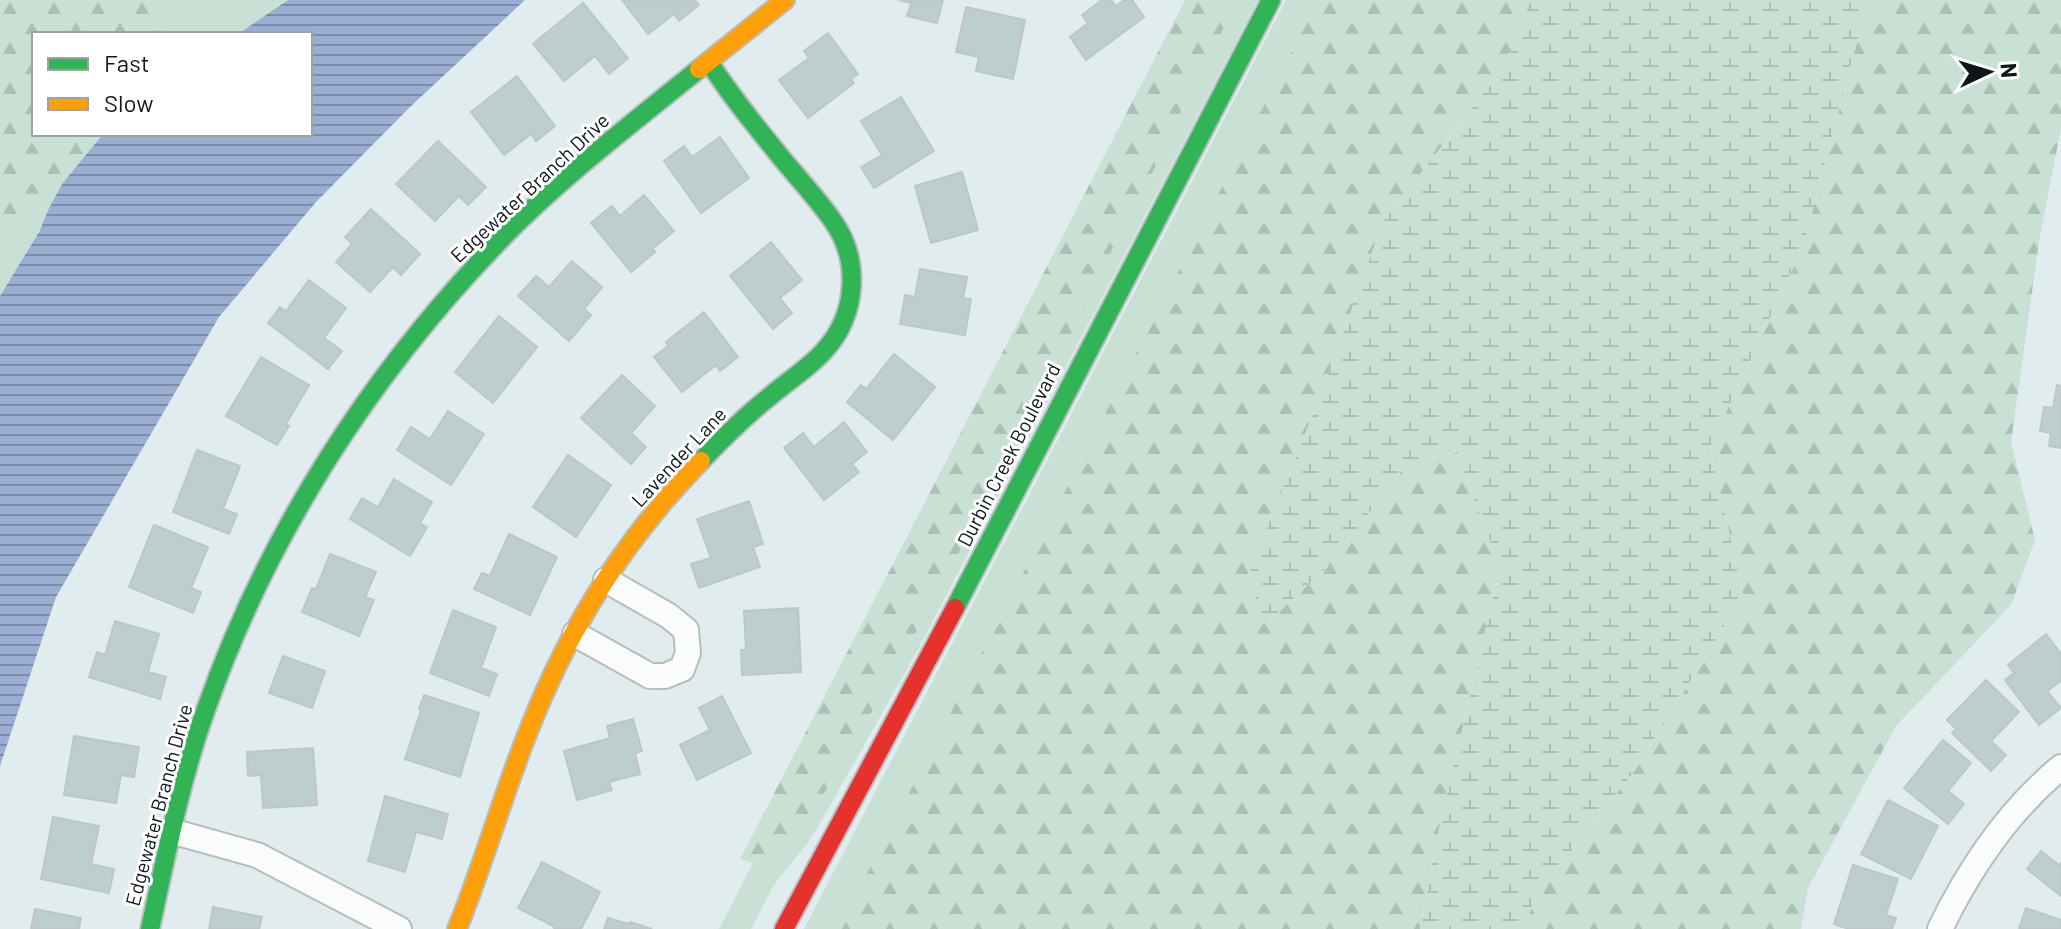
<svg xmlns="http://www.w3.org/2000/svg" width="2061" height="929" viewBox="0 0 2061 929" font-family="Barlow,sans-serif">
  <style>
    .green { fill: #c9e1d5 }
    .forest { fill: url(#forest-firs) }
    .wetland { fill: url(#wetland-marsh) }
    .water { fill: url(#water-rules) }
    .building { fill: #bccfce; stroke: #bec6c6; stroke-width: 2 }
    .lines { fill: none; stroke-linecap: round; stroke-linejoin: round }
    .street-casing { stroke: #b5bdbf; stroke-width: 28 }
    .fast-casing { stroke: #b5bdbf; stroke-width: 22 }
    .slow-casing { stroke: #b5bdbf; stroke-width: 22 }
    .jam-casing { stroke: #b5bdbf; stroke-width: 22 }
    .street { stroke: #fafcfc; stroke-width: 24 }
    .fast { stroke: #30b455; stroke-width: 18 }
    .slow { stroke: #ff9f0a; stroke-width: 18 }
    .jam { stroke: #e5322d; stroke-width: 18 }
    .labels { text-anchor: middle; stroke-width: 6; stroke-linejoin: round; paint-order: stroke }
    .street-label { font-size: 20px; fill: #0f1617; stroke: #fff }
  </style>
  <defs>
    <pattern id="forest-firs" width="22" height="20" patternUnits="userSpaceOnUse" patternTransform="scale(2)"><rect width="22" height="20" fill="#c9e1d5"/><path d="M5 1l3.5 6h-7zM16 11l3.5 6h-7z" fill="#abc0b6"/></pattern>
    <pattern id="wetland-marsh" width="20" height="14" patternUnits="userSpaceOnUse" patternTransform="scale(2)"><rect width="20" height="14" fill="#c9e1d5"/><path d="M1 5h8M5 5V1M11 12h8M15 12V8" fill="none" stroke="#abc0b6"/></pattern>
    <pattern id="water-rules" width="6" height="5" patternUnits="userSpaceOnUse" patternTransform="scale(2)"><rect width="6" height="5" fill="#99aed1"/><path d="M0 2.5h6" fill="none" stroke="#7b8da9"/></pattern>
  </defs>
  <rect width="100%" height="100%" fill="#e1ecee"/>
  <path class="green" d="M148 0H288L238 34H166L160 30Z
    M1239 0H1258L915 655 818 827 806 845 775 883 751 929H719L753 863 765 862 801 830 845 760 954 563 1042 384 1082 314 1121 231 1147 184 1196 80Z
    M1286 0H1318L1001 616 838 929H804Z
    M49 208 39 231 0 296V227Z"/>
  <path class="forest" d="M0 0H148L160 30 166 34H34V134H103L62 184 49 208 0 227Z
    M1185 0H1239L1196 80 1147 184 1121 231 1082 314 1042 384 954 563 845 760 801 830 779 855 765 862 753 863 740 859Z
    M1318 0H1531L1502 69 1383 222 1320 397 1247 577 1268 622 1327 567 1403 469 1456 449 1500 568 1437 838 1420 929H838L1001 616Z
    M1868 0H2061V128L2039 242 2011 442 2035 540 2011 605 1896 726 1808 888 1801 929H1525L1535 896 1636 769 1743 595 1710 447 1803 247Z"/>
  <path class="wetland" d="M1531 0H1868L1803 247 1710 447 1743 595 1636 769 1535 896 1525 929H1420L1437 838 1500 568 1456 449 1403 469 1327 567 1267 623 1247 577 1320 397 1383 222 1502 69Z"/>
  <path class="water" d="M288 0H525L411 106 316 202 219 317 56 597 0 766V296L39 232 49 208 62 184 103 134H310V34H238Z"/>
  <path class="building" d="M622 0H695L699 5 679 21 674 14 648 34Z
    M899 0H943L937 23 907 16 911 3Z
    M1102 0H1111L1116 6 1124 0H1132L1144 17 1086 60 1070 37 1088 23 1082 15Z
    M583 3 628 58 609 74 595 56 564 81 533 44Z
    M966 7 1025 20 1013 79 976 71 979 57 956 52Z
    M828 33 858 74 851 79 854 83 808 118 779 80 809 58 804 51Z
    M517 76 555 126 536 141 531 134 504 155 471 112Z
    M901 97 934 151 874 188 861 167 882 155 861 121Z
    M720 137 749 178 701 213 664 161 684 146 692 157Z
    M438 141 486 187 468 205 459 196 435 221 396 184Z
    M962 172 978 230 931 243 915 186Z
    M644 195 674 231 652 249 655 252 631 272 591 223 612 206 620 216Z
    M371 209 420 254 401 275 393 267 370 292 336 262 352 244 345 237Z
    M771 242 802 280 780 298 792 313 773 329 730 276Z
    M572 261 602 287 584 309 591 315 569 341 518 296 536 276 549 287Z
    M920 269 967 277 963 298 971 299 965 335 900 324 905 295 915 297Z
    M309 280 346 308 324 338 342 351 328 369 268 323 280 307 286 311Z
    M704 312 738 357 720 371 716 365 682 392 654 357 668 346 666 342Z
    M499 316 537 347 493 403 455 372Z
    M894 354 935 387 893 440 847 402 861 385 866 389Z
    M261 357 309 385 286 424 289 426 277 445 226 416Z
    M622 375 655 406 631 433 646 447 631 464 581 418Z
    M2057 385 2061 386V448L2049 446 2051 433 2040 431 2044 407 2053 408Z
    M448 411 484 434 451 485 397 450 411 427 430 439Z
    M844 422 867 452 852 464 859 472 824 500 784 448 803 433 814 447Z
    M197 450 240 466 223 509 237 514 229 534 173 512Z
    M568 455 611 485 576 537 533 507Z
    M394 479 432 502 420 523 427 527 410 556 350 519 362 498 378 507Z
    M749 501 763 544 753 547 760 567 699 588 691 564 711 558 697 519Z
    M154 525 208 547 191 588 201 592 193 613 129 587Z
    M509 534 557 557 530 615 474 589 482 573 490 576Z
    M330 554 376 572 365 597 374 600 359 636 302 612 312 588 316 589Z
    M798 608 801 672 742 675 741 650H746L744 611Z
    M453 610 496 627 481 668 497 674 489 696 430 673Z
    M115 621 159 634 148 672 166 677 160 699 89 677 97 652 105 655Z
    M2046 634 2061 654V681L2047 691 2061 708 2039 725 2005 680 2014 673 2008 665Z
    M283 656 325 671 312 708 269 693Z
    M1986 680 2019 712 1991 741 2006 755 1991 771 1952 733 1956 729 1947 720Z
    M424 695 479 713 460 777 405 759 421 710 419 709Z
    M722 696 751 753 697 780 680 745 710 730 699 708Z
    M633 719 642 751 635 753 640 774 609 782 612 790 577 800 564 751 610 738 607 726Z
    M74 736 139 747 134 777 121 775 116 803 64 795Z
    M1943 740 1971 763 1948 791 1964 804 1948 824 1904 788Z
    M313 748 317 805 263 808 261 775 248 776 247 752Z
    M385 796 448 814 442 839 416 832 405 872 368 861Z
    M1888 800 1938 826 1911 879 1861 854Z
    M53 817 99 826 91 864 114 869 109 893 41 879Z
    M2041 851 2059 865 2061 863V896L2027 869Z
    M542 862 600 892 581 929H554L555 927 518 908Z
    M1853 865 1898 879 1886 915 1896 918 1892 929H1849L1834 924Z
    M213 907 262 917 259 929H209Z
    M2026 908 2061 920V929H2019Z
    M35 909 81 918 79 929H31Z
    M608 918 629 924 630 922 652 929H604Z"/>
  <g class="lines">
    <g class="street-casing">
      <path id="street" d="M575 634 650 676H665L682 669 688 653 686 630 669 616 606 580
        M171 831 257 855 399 929
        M1940 929C1970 867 2008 811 2061 767"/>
    </g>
    <g class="fast-casing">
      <path id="fast" d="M701 461C722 439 744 417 768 398 786 382 808 369 824 351 857 315 861 261 833 221 817 198 797 177 779 155 754 124 730 95 709 62
        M955 608 1271 0
        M150 929C166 856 180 782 205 712 268 532 373 370 506 234 563 176 635 121 699 69"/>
    </g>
    <g class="slow-casing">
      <path id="slow" d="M699 69 785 0
        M457 929C484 863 503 794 530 727 569 628 626 537 701 461"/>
    </g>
    <g class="jam-casing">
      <path id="jam" d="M784 929 955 608"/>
    </g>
    <use href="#street" class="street"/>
    <use href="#fast" class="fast"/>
    <use href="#slow" class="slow"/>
    <use href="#jam" class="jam"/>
  </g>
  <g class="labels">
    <g class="street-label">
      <text transform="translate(530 188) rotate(-43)" y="7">Edgewater Branch Drive</text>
      <text transform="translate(1009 455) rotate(-63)" y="7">Durbin Creek Boulevard</text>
      <text transform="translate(679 457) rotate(-47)" y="7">Lavender Lane</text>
      <text transform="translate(159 805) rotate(-75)" y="7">Edgewater Branch Drive</text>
    </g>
  </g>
  <rect x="32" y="32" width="280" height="104" fill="#ffffff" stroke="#9fa2a2" stroke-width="2"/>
  <rect x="48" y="58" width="40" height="12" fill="#30b455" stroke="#9fa2a2" stroke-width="2"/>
  <text x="104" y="72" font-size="24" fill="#0f1617">Fast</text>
  <rect x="48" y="98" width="40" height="12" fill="#ff9f0a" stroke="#9fa2a2" stroke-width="2"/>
  <text x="104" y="112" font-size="24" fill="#0f1617">Slow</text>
  <g transform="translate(1989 72) rotate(86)" stroke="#ffffff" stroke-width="6" paint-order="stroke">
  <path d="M0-6L14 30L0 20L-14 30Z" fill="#0f1617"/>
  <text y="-12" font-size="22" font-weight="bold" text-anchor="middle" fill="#0f1617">N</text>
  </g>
</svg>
